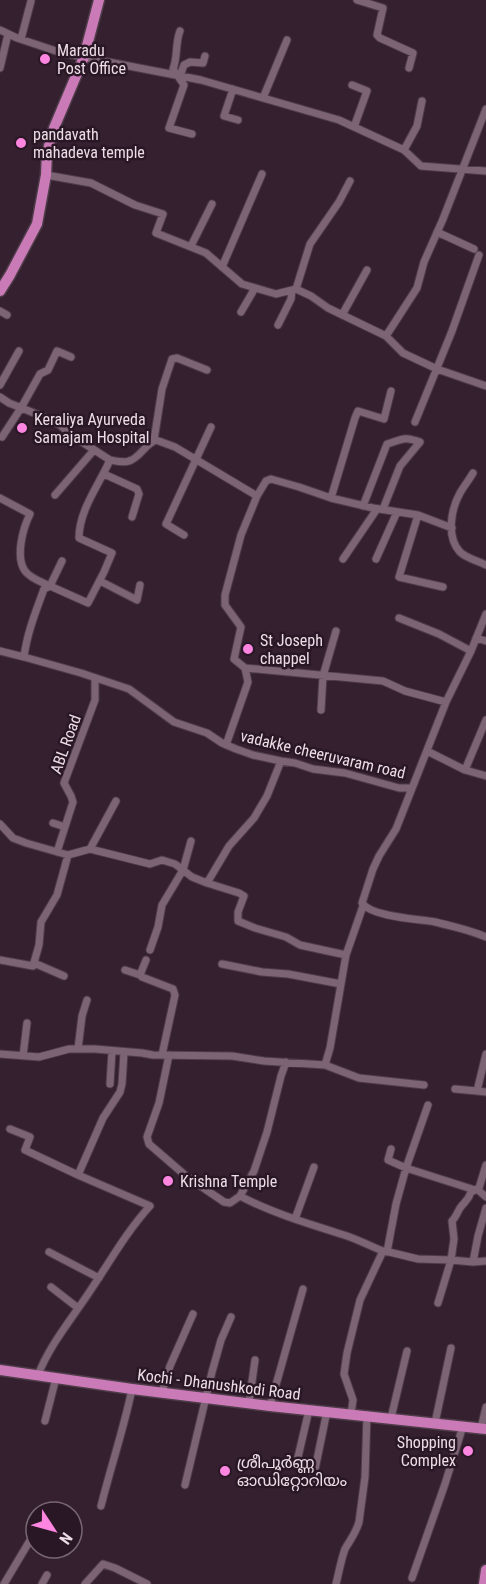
<svg xmlns="http://www.w3.org/2000/svg" width="486" height="1584" viewBox="0 0 486 1584" font-family="'Roboto Condensed','Noto Sans Malayalam',sans-serif">
  <style>
    .lines { fill: none; stroke-linecap: round; stroke-linejoin: round }
    .minor-casing { stroke: #4e3c49; stroke-width: 9 }
    .trunk-casing { stroke: #4e3c49; stroke-width: 13 }
    .minor { stroke: #7c6475; stroke-width: 7 }
    .trunk { stroke: #ca7ab6; stroke-width: 10 }
    .poi-dot { fill: #fe86e1; stroke: #2a1725; stroke-width: 2 }
    .labels { text-anchor: middle; stroke-width: 5; stroke-linejoin: round; paint-order: stroke }
    .poi-label { font-size: 16px; fill: #ecdee7; stroke: #2a1725; text-anchor: start }
    .street-label { font-size: 16px; fill: #ecdee7; stroke: #2a1725 }
  </style>
  <rect width="100%" height="100%" fill="#35202f"/>
  <g class="lines">
    <g class="minor-casing">
      <path id="minor" d="M357 0 383 8 377 35 380 38 413 53 409 68
        M0 30 17 38 62 53 201 80 339 120 404 150 421 166 486 171
        M180 31C175 43 178 57 173 69L184 85 169 128 192 134
        M21 39 31 1
        M0 68 8 34
        M180 76 184 65 190 62 203 63 205 56
        M352 85 367 91 354 127
        M233 89 224 116 238 120
        M263 98 287 40
        M404 150 417 126 422 101
        M46 175 91 183 135 205 163 214 156 233 206 253 242 284 276 294 296 289 311 296 328 308 386 336 403 353 437 369 486 386
        M437 232 474 249
        M191 246 212 204
        M222 267 262 174
        M296 289 310 244 339 202 350 181
        M0 311 7 315
        M241 312 255 288
        M342 315 367 270
        M278 325 291 299 292 290
        M386 336 417 288 424 262 443 219 486 109
        M0 385 19 351
        M0 397 9 403 44 417 60 425 74 437 110 460C99 485 79 510 79 538L112 553 104 572 88 603 50 586 44 589C36 611 27 633 24 657L81 673 129 689 174 722 207 733 222 743 236 749 253 755 281 761 295 763 313 769 345 773 399 788H411
        M415 422 452 331 479 255
        M2 437 21 408 40 374 48 370 57 351 71 357
        M154 440 162 389 172 359 177 358 207 370
        M110 460C116 461 123 463 129 461 140 458 145 444 156 440L175 447 257 496
        M473 473C469 480 464 486 460 493 451 509 446 537 460 552 466 558 478 561 486 565
        M104 474 137 489 139 494 132 517
        M55 495 94 450
        M0 498 30 514C23 528 15 557 25 571 31 579 42 582 50 586L62 561
        M331 498 355 418 358 411 384 419 391 391
        M363 506 387 444C403 439 404 436 420 442L400 466 383 509
        M418 515 399 577 443 587
        M184 535 166 524 211 427
        M343 559 377 509
        M376 559 397 512
        M100 581 137 600 140 585
        M486 614 471 651 446 702 396 829 379 856 373 869 362 903C372 917 418 919 435 922 452 926 470 930 486 937
        M399 618 439 634 471 651
        M476 638 486 641
        M0 651 24 657
        M245 668 383 681 405 691 446 702
        M321 710 323 676 336 631
        M226 745 248 682 245 668 234 659 241 627 225 605V595L241 535 257 496 266 481 271 479 299 487 331 498 373 508 418 515 452 528
        M427 751 465 770 486 776
        M465 770 486 720
        M53 823 65 827
        M0 824 13 838 26 843 68 855 90 849 150 864 162 860 175 864 192 877 207 883 239 893 244 896 238 912V921L255 928 286 937 300 945 346 955
        M90 849 116 801
        M57 852 73 802 71 796 64 783 95 700V678
        M207 883 229 846 254 818 267 796 281 761
        M150 950 158 927 162 905 183 870 191 841
        M0 960 33 966 39 945 41 922 57 895 68 855
        M146 960 140 975 142 977 173 989 175 995 162 1055
        M34 963 64 976
        M222 964 262 972 288 974 341 984
        M125 970 140 975
        M78 1049 82 1016 87 1000
        M0 1054 39 1057 69 1049H95L142 1053 153 1055 232 1056 264 1061 325 1065 330 1048 346 955 363 906
        M486 1054 477 1091 486 1092
        M169 1055 159 1103 147 1137 149 1144 186 1176 224 1202 230 1203 240 1196
        M23 1056 27 1023
        M286 1062 281 1076 267 1132 254 1171 240 1196C272 1213 309 1224 344 1235 357 1239 370 1246 383 1251L360 1300 347 1353 344 1374 353 1400 351 1414
        M325 1065 359 1078 424 1085
        M110 1084 112 1051
        M455 1089 477 1091
        M10 1129 30 1137 25 1150 78 1175
        M391 1149 388 1160 406 1168 475 1190
        M486 1165 479 1188 471 1192C468 1201 465 1201 460 1208 457 1213 456 1217 452 1221L454 1239 451 1260 473 1262 486 1261
        M477 1189 486 1197
        M295 1219 314 1167
        M385 1251 418 1259 451 1260 438 1303
        M49 1252 99 1278
        M387 1252 396 1204 406 1168 428 1105
        M473 1262 478 1236 486 1208
        M51 1287 78 1308
        M38 1375C51 1342 75 1315 94 1285 112 1258 128 1230 150 1206L78 1175 103 1118 120 1092 122 1084 124 1052
        M162 1392 170 1366 193 1314
        M249 1403 255 1360
        M270 1406 303 1289
        M391 1418 407 1351
        M45 1421 56 1378
        M435 1423 451 1348
        M481 1428 486 1407
        M298 1457 309 1410
        M313 1479 327 1411
        M185 1485 212 1372 221 1340 231 1317
        M101 1506C111 1466 124 1428 132 1389
        M412 1578 445 1484 463 1426
        M4 1584 29 1542 34 1535
        M42 1584 47 1575
        M85 1584 103 1564 115 1568 147 1584
        M336 1584C339 1572 341 1560 345 1549 350 1540 356 1533 359 1522L365 1477 367 1415"/>
    </g>
    <g class="trunk-casing">
      <path id="trunk" d="M0 291 10 275 37 224 46 175 47 153 54 128 84 57 99 0
        M0 1370 132 1389 270 1406 486 1429
        M484 1584 486 1570"/>
    </g>
    <use href="#minor" class="minor"/>
    <use href="#trunk" class="trunk"/>
  </g>
  <g class="poi-dot">
    <circle cx="45" cy="59" r="6"/>
    <circle cx="21" cy="143" r="6"/>
    <circle cx="22" cy="428" r="6"/>
    <circle cx="248" cy="649" r="6"/>
    <circle cx="168" cy="1181" r="6"/>
    <circle cx="468" cy="1451" r="6"/>
    <circle cx="225" cy="1471" r="6"/>
  </g>
  <g class="labels">
    <g class="poi-label">
      <text x="57" y="56">Maradu<tspan x="57" dy="18">Post Office</tspan></text>
      <text x="33" y="140">pandavath<tspan x="33" dy="18">mahadeva temple</tspan></text>
      <text x="34" y="425">Keraliya Ayurveda<tspan x="34" dy="18">Samajam Hospital</tspan></text>
      <text x="260" y="646">St Joseph<tspan x="260" dy="18">chappel</tspan></text>
      <text x="180" y="1187">Krishna Temple</text>
      <text x="456" y="1448" text-anchor="end">Shopping<tspan x="456" dy="18">Complex</tspan></text>
      <text x="237" y="1468">ശ്രീപൂർണ്ണ<tspan x="237" dy="18">ഓഡിറ്റോറിയം</tspan></text>
    </g>
    <g class="street-label">
      <text transform="translate(65 744) rotate(-70)" y="6">ABL Road</text>
      <text transform="translate(323 754) rotate(13)" y="6">vadakke cheeruvaram road</text>
      <text transform="translate(219 1384) rotate(7)" y="6">Kochi - Dhanushkodi Road</text>
    </g>
  </g>
  <g transform="translate(54 1530) rotate(126)"><circle r="28" fill="#2a1725" stroke="#786773" stroke-width="1.5"/>
  <path d="M0-4.5L10 22L0 15L-10 22Z" fill="#fe86e1"/>
  <text y="-9" font-size="16" font-weight="bold" text-anchor="middle" fill="#ecdee7">N</text>
  </g>
</svg>
